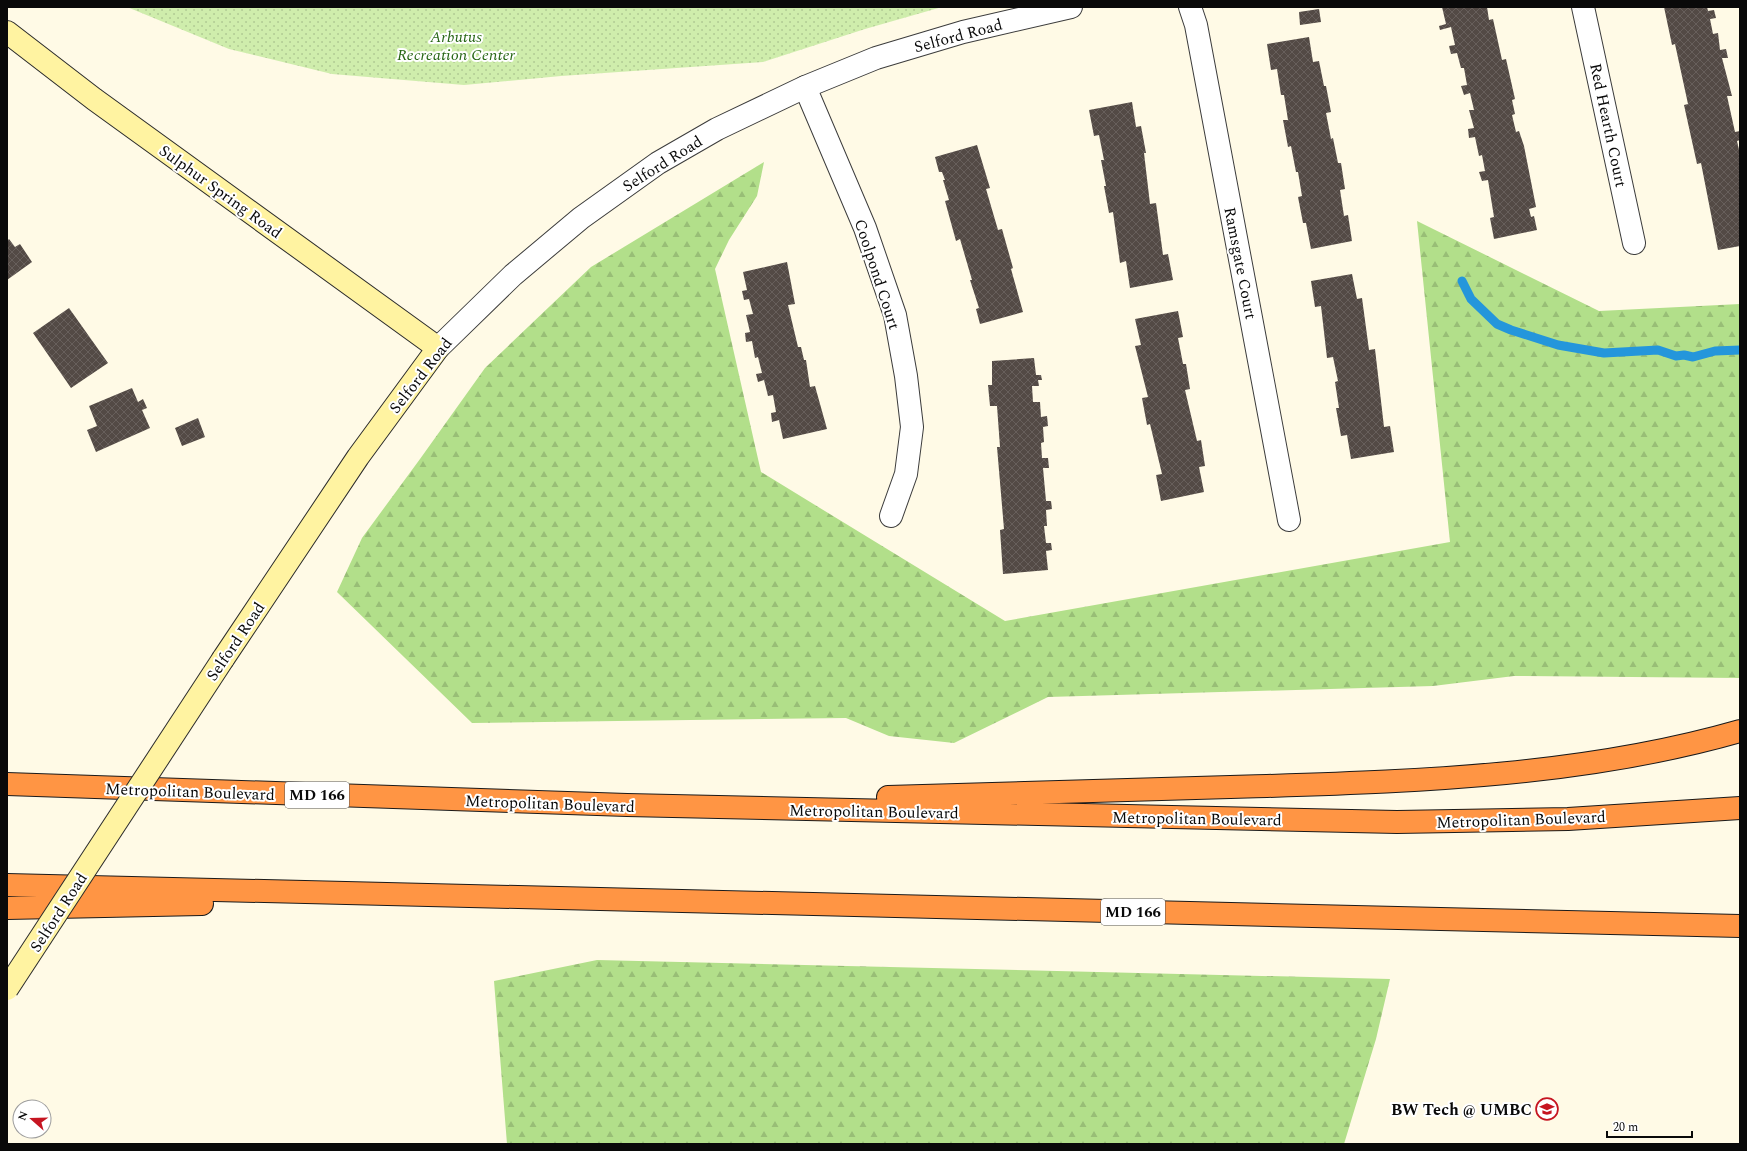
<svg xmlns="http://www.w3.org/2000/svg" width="1747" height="1151" viewBox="0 0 1747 1151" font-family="Spectral,serif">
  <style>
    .forest { fill: url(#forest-firs) }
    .park { fill: url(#park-dots) }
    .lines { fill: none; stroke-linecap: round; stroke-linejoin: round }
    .stream { stroke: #2496db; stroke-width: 9 }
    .building { fill: url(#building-cross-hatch) }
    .minor-casing { stroke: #3c3c3c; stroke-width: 24 }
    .tertiary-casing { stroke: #3c3c3c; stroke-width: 24 }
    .secondary-casing { stroke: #2b2b2b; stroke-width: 24 }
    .motorway-casing { stroke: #1a1a1a; stroke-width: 24 }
    .minor { stroke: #fff; stroke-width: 22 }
    .tertiary { stroke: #fff; stroke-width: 22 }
    .secondary { stroke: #fff3a1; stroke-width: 22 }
    .motorway { stroke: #ff9544; stroke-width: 22 }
    .secondary-bridge-casing { stroke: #2b2b2b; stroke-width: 24; stroke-linecap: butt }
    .secondary-bridge { stroke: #fff3a1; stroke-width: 22 }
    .labels { text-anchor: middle; stroke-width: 4; stroke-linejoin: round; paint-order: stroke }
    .shield { fill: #fff; stroke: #535353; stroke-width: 1 }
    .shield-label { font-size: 15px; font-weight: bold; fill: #090909 }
    .street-label { font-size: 16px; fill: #090909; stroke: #fff }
    .park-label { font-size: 16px; font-style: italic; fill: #276615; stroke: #fff }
    .poi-label { font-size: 16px; font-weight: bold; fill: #090909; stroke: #fff; text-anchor: end }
  </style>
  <defs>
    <pattern id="forest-firs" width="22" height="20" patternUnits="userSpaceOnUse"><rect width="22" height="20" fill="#b2df8a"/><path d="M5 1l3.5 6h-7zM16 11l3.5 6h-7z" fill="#98be76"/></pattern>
    <pattern id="park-dots" width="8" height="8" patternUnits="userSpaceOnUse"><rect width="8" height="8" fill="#cfedac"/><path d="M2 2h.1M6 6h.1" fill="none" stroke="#b0ca93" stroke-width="1.8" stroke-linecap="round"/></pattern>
    <pattern id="building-cross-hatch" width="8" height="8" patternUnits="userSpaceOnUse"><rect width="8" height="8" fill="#534a45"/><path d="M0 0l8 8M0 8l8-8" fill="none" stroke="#675f5b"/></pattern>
  </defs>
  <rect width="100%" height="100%" fill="#fffae6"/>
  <path class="forest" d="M764 162 757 196 729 240 715 269 761 472 1005 621 1450 542 1417 221 1599 311 1740 304V678L1514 676 1433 686 1048 697 954 743 889 736 846 718 472 723 337 592 362 538 420 459 485 368 591 267Z
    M597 960 1390 979 1376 1039 1344 1144H507L494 981Z"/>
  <path class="park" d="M127 7H942L865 29 763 62 561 76 464 85 332 74 229 49Z"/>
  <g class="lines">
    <path class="stream" d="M1462 281 1471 299 1497 324 1511 330 1558 345 1604 353 1658 350 1676 356 1684 355 1693 357 1715 351 1740 350"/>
  </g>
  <path class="building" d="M1442 7H1487L1489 20 1493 19 1502 60 1506 59 1515 99 1512 100 1515 114 1512 115 1516 132 1519 131 1524 146 1536 207 1529 209 1531 217 1534 216 1537 230 1494 239 1490 218 1494 217 1488 180 1482 181 1479 172 1485 171 1482 155 1479 156 1475 137 1469 138 1468 129 1474 128 1469 110H1474L1470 93 1464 95 1461 86 1467 85 1464 68H1461L1457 53 1451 54 1449 46 1455 45 1451 27 1440 30 1439 26 1446 24Z
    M1664 7H1707L1708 11 1714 10 1716 18 1710 19 1713 34 1718 33 1720 50 1726 49 1728 58H1722L1732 96H1727L1735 132 1740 131V140L1737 141 1740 154V246L1718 250 1701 163 1697 164 1684 105 1688 104 1675 44 1672 45Z
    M1319 9 1321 22 1300 25 1299 12Z
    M1309 37 1313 62 1319 61 1324 86H1326L1331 112 1326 113 1331 139 1333 138 1338 163H1341L1345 189 1340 190 1344 216 1348 215 1352 241 1311 249 1306 223H1303L1298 197 1302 196 1298 172H1296L1291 146 1288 147 1283 120H1288L1284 95H1281L1277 69 1271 70 1267 44Z
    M1132 102 1136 127 1141 126 1146 153H1144L1150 204 1156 203 1163 255 1168 254 1173 280 1130 288 1126 261 1120 263 1113 212 1109 213 1104 186H1106L1101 160H1104L1099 135 1094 136 1089 110Z
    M977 145 990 188 986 189 998 230 1002 229 1013 268 1011 269 1023 312 980 324 976 309 979 308 970 280H972L960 239 956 241 945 201 949 200 943 180H945L942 172H939L935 157Z
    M9 239 15 247 20 244 32 262 7 280V241Z
    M787 262 795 304 788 305 798 347H801L804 360H806L810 387 815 386 827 429 783 439 779 420 772 422 771 413 776 412 773 395 768 396 764 380 758 382 756 374 762 373 758 357 755 358 752 341 746 342 745 333 750 332 746 315 753 314 749 299 744 300 742 291 747 290 743 272Z
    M1352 274 1357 299 1362 298 1369 350 1375 349 1384 427 1390 426 1394 452 1351 459 1347 435 1341 436 1336 408H1339L1335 382 1338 381 1333 357 1327 358 1321 306 1315 307 1311 281Z
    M69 308 108 363 71 388 33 333Z
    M1178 311 1183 337 1178 338 1183 364H1186L1190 389 1185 390 1197 441 1201 440 1205 466 1199 467 1204 492 1161 501 1156 475 1162 474 1150 424 1147 425 1142 398 1148 397 1135 346 1141 345 1135 319Z
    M1034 358 1036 375H1041L1042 380H1038L1039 386H1032L1033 402H1040L1041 417 1047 416 1048 426 1043 427 1044 442 1041 443 1042 458H1048L1049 468H1043L1046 501H1051L1052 509 1046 510 1047 526H1044L1046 543H1051L1052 550 1046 551 1048 570 1003 574 1000 530 1004 529 997 447H1000L997 406H990L988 385H992V361Z
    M132 388 138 402 143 399 147 408 142 410 150 428 96 452 87 430 97 426 89 406Z
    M198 418 205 437 182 446 175 428Z"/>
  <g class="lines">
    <g class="minor-casing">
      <path id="minor" d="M1190 7 1196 25 1289 520
        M1583 7 1634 243
        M805 87 865 228 895 315 906 376 912 427 906 474 891 516"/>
    </g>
    <g class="tertiary-casing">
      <path id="tertiary" d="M438 348 513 275 581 218 658 163 717 129 805 87 876 58 963 32 1071 7"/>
    </g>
    <g class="secondary-casing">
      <path id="secondary" d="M7 32 94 99 438 348 358 457 223 659"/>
    </g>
    <g class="motorway-casing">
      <path id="motorway" d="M7 784 627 805 1397 822 1568 819 1740 808
        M888 797C1015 793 1141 790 1267 786 1425 781 1587 775 1740 731
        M7 885 1740 926
        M7 908 202 904"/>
    </g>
    <use href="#minor" class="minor"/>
    <use href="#tertiary" class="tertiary"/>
    <use href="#secondary" class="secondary"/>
    <use href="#motorway" class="motorway"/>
    <g class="secondary-bridge-casing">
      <path id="secondary-bridge" d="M7 989 223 659"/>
    </g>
    <use href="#secondary-bridge" class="secondary-bridge"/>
  </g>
  <defs>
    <g id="university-ring" transform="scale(1.15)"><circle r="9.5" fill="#fff" stroke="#c61521" stroke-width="1.5"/><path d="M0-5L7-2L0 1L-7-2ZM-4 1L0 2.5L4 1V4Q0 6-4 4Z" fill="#c61521"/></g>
  </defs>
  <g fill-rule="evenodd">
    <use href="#university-ring" x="1547" y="1109"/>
  </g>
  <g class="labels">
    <g class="shield">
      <rect x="285" y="782" width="64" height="26" rx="3"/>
      <rect x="1101" y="899" width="64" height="26" rx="3"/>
    </g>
    <g class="shield-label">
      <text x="317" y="800">MD 166</text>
      <text x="1133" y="917">MD 166</text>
    </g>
    <g class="street-label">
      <text transform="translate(958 35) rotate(-15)" y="6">Selford Road</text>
      <text transform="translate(1609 125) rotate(78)" y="6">Red Hearth Court</text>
      <text transform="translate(662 163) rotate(-32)" y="6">Selford Road</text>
      <text transform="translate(221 191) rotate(36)" y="6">Sulphur Spring Road</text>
      <text transform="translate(1241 263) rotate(79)" y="6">Ramsgate Court</text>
      <text transform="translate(878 274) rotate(72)" y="6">Coolpond Court</text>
      <text transform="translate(420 375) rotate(-52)" y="6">Selford Road</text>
      <text transform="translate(235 641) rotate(-56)" y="6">Selford Road</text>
      <text transform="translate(190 791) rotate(2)" y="6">Metropolitan Boulevard</text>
      <text transform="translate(550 803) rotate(2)" y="6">Metropolitan Boulevard</text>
      <text transform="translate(874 811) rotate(1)" y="6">Metropolitan Boulevard</text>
      <text transform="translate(1197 818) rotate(1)" y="6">Metropolitan Boulevard</text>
      <text transform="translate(1521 819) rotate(-2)" y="6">Metropolitan Boulevard</text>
      <text transform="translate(58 912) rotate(-57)" y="6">Selford Road</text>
    </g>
    <g class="park-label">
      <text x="456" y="42">Arbutus<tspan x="456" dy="18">Recreation Center</tspan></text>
    </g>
    <g class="poi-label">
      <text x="1532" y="1115">BW Tech @ UMBC</text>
    </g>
  </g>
  <rect width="1747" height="1151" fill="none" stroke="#090909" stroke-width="16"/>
  <g transform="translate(32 1119) rotate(290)"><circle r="19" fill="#ffffff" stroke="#9d9d9d"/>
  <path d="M0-3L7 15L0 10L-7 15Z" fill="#c61521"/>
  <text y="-6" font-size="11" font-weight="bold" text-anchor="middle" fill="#090909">N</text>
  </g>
  <path d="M1607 1131v6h85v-6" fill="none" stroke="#090909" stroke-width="2"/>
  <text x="1613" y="1131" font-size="12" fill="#090909" stroke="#ffffff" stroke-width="3" paint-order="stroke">20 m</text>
</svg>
